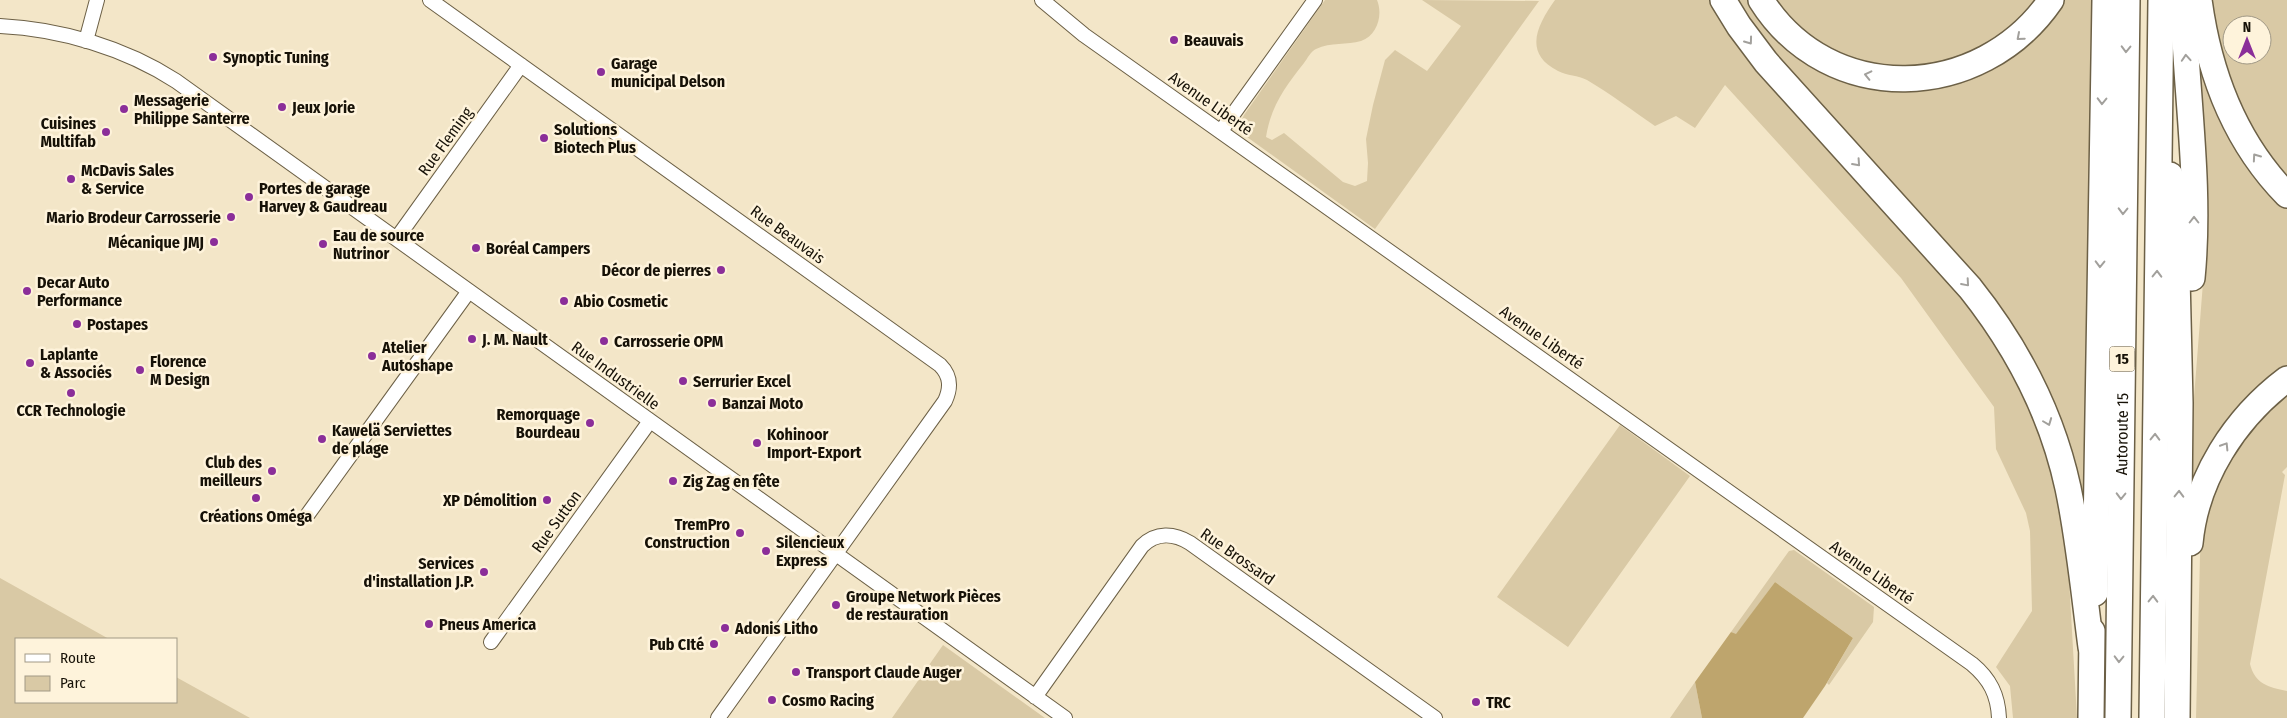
<svg xmlns="http://www.w3.org/2000/svg" width="2287" height="718" viewBox="0 0 2287 718" font-family="'Fira Sans Condensed',sans-serif">
  <style>
    .green { fill: #d9c9a5; fill-rule: evenodd }
    .forest { fill: #bea56d }
    .lines { fill: none; stroke-linecap: round; stroke-linejoin: round }
    .minor-casing { stroke: #6c6046; stroke-width: 16 }
    .motorway-casing { stroke: #6c6046; stroke-width: 28 }
    .minor { stroke: #fff; stroke-width: 14 }
    .motorway { stroke: #fff; stroke-width: 25 }
    .oneway { stroke: #a2a09c }
    .poi-dot { fill: #8b2e99; stroke: #fef3db; stroke-width: 2 }
    .labels { text-anchor: middle; stroke-width: 5; stroke-linejoin: round; paint-order: stroke }
    .shield { fill: #fef3db; stroke: #5c5547; stroke-width: 1 }
    .shield-label { font-size: 15px; font-weight: bold; fill: #161107 }
    .poi-label { font-size: 16px; font-weight: bold; fill: #161107; stroke: #fef3db; text-anchor: start }
    .street-label { font-size: 16px; fill: #161107; stroke: #fef3db }
  </style>
  <rect width="100%" height="100%" fill="#f3e6c8"/>
  <path class="green" d="M1325 0H1377C1383 14 1378 35 1361 41 1347 45 1331 42 1316 49 1311 51 1307 59 1304 63 1285 87 1271 106 1266 137L1272 140 1284 133 1343 182 1355 186 1367 181 1368 163 1366 139 1373 105 1385 60 1395 50 1427 71 1461 26 1422 0 1539 1 1375 229 1247 137 1240 124 1244 115Z
    M1555 0H1713L1976 312 2019 380 2050 456 2066 527 2077 718H2013L2010 686 1996 667 2032 611 2030 531 2026 513 1996 449 1994 407 1901 278 1725 85 1695 128 1676 116 1655 126C1633 111 1611 94 1587 80 1578 75 1567 76 1558 71 1522 53 1538 24 1555 0Z
    M1732 0H1751L1772 29 1914 88 2063 0H2093L2089 267 2088 559 2045 396 1788 76Z
    M1771 0H2042L1977 56 1886 70 1818 46Z
    M2209 0H2287V179L2252 133 2221 63ZM2232 25H2262V55H2232Z
    M2193 26 2201 51 2287 205V371L2190 494 2192 423 2205 257Z
    M2287 391V467L2282 472 2285 475 2250 664C2255 684 2268 687 2287 691V718H2196L2200 556 2202 527 2219 477 2245 433Z
    M1620 425 1690 476 1568 647 1497 597Z
    M1794 550 1874 607 1873 622 1829 685 1827 683 1853 638 1775 582 1736 635 1731 632 1789 551Z
    M0 578 109 639H16V702H176V677L250 718H0Z
    M943 645 1045 718H892Z
    M1695 682 1702 718H1670Z"/>
  <path class="forest" d="M1775 582 1853 638 1825 686 1803 718H1702L1695 682 1731 632 1736 634Z"/>
  <g class="lines">
    <g class="minor-casing">
      <path id="minor" d="M430 0 940 365C951 376 951 388 945 401L718 718
        M1042 0 1084 35 1972 664C1990 679 1998 695 1999 718
        M0 26C61 29 125 48 176 81L1065 718
        M86 41 97 0
        M1221 131 1315 0
        M397 238 521 65
        M308 514 469 291
        M491 642 650 421
        M1035 697 1142 546C1156 532 1174 533 1190 543L1435 718"/>
    </g>
    <g class="motorway-casing">
      <g id="motorway">
        <path d="M1723 0 1739 26 1766 62 1970 288C2017 347 2052 414 2068 488 2079 540 2084 594 2091 647"/>
        <path d="M1761 0C1829 108 1981 102 2051 0"/>
        <path d="M2183 0C2186 93 2201 186 2192 278"/>
        <path d="M2199 0C2209 74 2234 141 2287 195"/>
        <path d="M2170 175 2176 234 2180 403 2177 718"/>
        <path d="M2190 543C2196 478 2235 418 2287 379"/>
        <path d="M2095 593 2105 0"/>
        <path d="M2091 718 2092 631"/>
        <path id="s1" d="M2118 718 2127 0"/>
        <path d="M2152 718 2161 0"/>
      </g>
    </g>
    <use href="#minor" class="minor"/>
    <use href="#motorway" class="motorway"/>
  </g>
  <defs><path id="oneway-chevron" d="M-2-3.5L2.5 0L-2 3.5" fill="none" stroke-width="1.6" stroke-linecap="round" stroke-linejoin="round" transform="scale(1.25)"/></defs>
  <g class="oneway">
    <use href="#oneway-chevron" transform="translate(2020 37) rotate(139)"/>
    <use href="#oneway-chevron" transform="translate(1749 41) rotate(54)"/>
    <use href="#oneway-chevron" transform="translate(2126 49) rotate(91)"/>
    <use href="#oneway-chevron" transform="translate(2186 58) rotate(-94)"/>
    <use href="#oneway-chevron" transform="translate(1868 75) rotate(-167)"/>
    <use href="#oneway-chevron" transform="translate(2102 101) rotate(91)"/>
    <use href="#oneway-chevron" transform="translate(2256 157) rotate(-125)"/>
    <use href="#oneway-chevron" transform="translate(1857 163) rotate(48)"/>
    <use href="#oneway-chevron" transform="translate(2123 211) rotate(91)"/>
    <use href="#oneway-chevron" transform="translate(2194 220) rotate(-90)"/>
    <use href="#oneway-chevron" transform="translate(2100 264) rotate(91)"/>
    <use href="#oneway-chevron" transform="translate(2157 274) rotate(-89)"/>
    <use href="#oneway-chevron" transform="translate(1966 283) rotate(49)"/>
    <use href="#oneway-chevron" transform="translate(2048 422) rotate(69)"/>
    <use href="#oneway-chevron" transform="translate(2155 437) rotate(-89)"/>
    <use href="#oneway-chevron" transform="translate(2225 446) rotate(-58)"/>
    <use href="#oneway-chevron" transform="translate(2179 494) rotate(-89)"/>
    <use href="#oneway-chevron" transform="translate(2121 496) rotate(91)"/>
    <use href="#oneway-chevron" transform="translate(2153 599) rotate(-89)"/>
    <use href="#oneway-chevron" transform="translate(2119 659) rotate(91)"/>
  </g>
  <g class="poi-dot">
    <circle cx="1174" cy="40" r="5"/>
    <circle cx="213" cy="57" r="5"/>
    <circle cx="601" cy="72" r="5"/>
    <circle cx="282" cy="107" r="5"/>
    <circle cx="124" cy="109" r="5"/>
    <circle cx="106" cy="132" r="5"/>
    <circle cx="544" cy="138" r="5"/>
    <circle cx="71" cy="179" r="5"/>
    <circle cx="249" cy="197" r="5"/>
    <circle cx="231" cy="217" r="5"/>
    <circle cx="214" cy="242" r="5"/>
    <circle cx="323" cy="244" r="5"/>
    <circle cx="476" cy="248" r="5"/>
    <circle cx="721" cy="270" r="5"/>
    <circle cx="27" cy="291" r="5"/>
    <circle cx="564" cy="301" r="5"/>
    <circle cx="77" cy="324" r="5"/>
    <circle cx="472" cy="339" r="5"/>
    <circle cx="604" cy="341" r="5"/>
    <circle cx="372" cy="356" r="5"/>
    <circle cx="30" cy="363" r="5"/>
    <circle cx="140" cy="370" r="5"/>
    <circle cx="683" cy="381" r="5"/>
    <circle cx="71" cy="393" r="5"/>
    <circle cx="712" cy="403" r="5"/>
    <circle cx="590" cy="423" r="5"/>
    <circle cx="322" cy="439" r="5"/>
    <circle cx="757" cy="443" r="5"/>
    <circle cx="272" cy="471" r="5"/>
    <circle cx="673" cy="481" r="5"/>
    <circle cx="256" cy="498" r="5"/>
    <circle cx="547" cy="500" r="5"/>
    <circle cx="740" cy="533" r="5"/>
    <circle cx="766" cy="551" r="5"/>
    <circle cx="484" cy="572" r="5"/>
    <circle cx="836" cy="605" r="5"/>
    <circle cx="429" cy="624" r="5"/>
    <circle cx="725" cy="628" r="5"/>
    <circle cx="714" cy="644" r="5"/>
    <circle cx="796" cy="672" r="5"/>
    <circle cx="772" cy="700" r="5"/>
    <circle cx="1476" cy="702" r="5"/>
  </g>
  <g class="labels">
    <rect class="shield" x="2109.5" y="346.5" width="25" height="25" rx="4"/>
    <g class="shield-label">
      <text x="2122" y="364">15</text>
    </g>
    <g class="poi-label">
      <text x="1184" y="46">Beauvais</text>
      <text x="223" y="63">Synoptic Tuning</text>
      <text x="611" y="69">Garage<tspan x="611" dy="18">municipal Delson</tspan></text>
      <text x="134" y="106">Messagerie<tspan x="134" dy="18">Philippe Santerre</tspan></text>
      <text x="292" y="113">Jeux Jorie</text>
      <text x="96" y="129" text-anchor="end">Cuisines<tspan x="96" dy="18">Multifab</tspan></text>
      <text x="554" y="135">Solutions<tspan x="554" dy="18">Biotech Plus</tspan></text>
      <text x="81" y="176">McDavis Sales<tspan x="81" dy="18">&amp; Service</tspan></text>
      <text x="259" y="194">Portes de garage<tspan x="259" dy="18">Harvey &amp; Gaudreau</tspan></text>
      <text x="221" y="223" text-anchor="end">Mario Brodeur Carrosserie</text>
      <text x="333" y="241">Eau de source<tspan x="333" dy="18">Nutrinor</tspan></text>
      <text x="204" y="248" text-anchor="end">Mécanique JMJ</text>
      <text x="486" y="254">Boréal Campers</text>
      <text x="711" y="276" text-anchor="end">Décor de pierres</text>
      <text x="37" y="288">Decar Auto<tspan x="37" dy="18">Performance</tspan></text>
      <text x="574" y="307">Abio Cosmetic</text>
      <text x="87" y="330">Postapes</text>
      <text x="482" y="345">J. M. Nault</text>
      <text x="614" y="347">Carrosserie OPM</text>
      <text x="382" y="353">Atelier<tspan x="382" dy="18">Autoshape</tspan></text>
      <text x="40" y="360">Laplante<tspan x="40" dy="18">&amp; Associés</tspan></text>
      <text x="150" y="367">Florence<tspan x="150" dy="18">M Design</tspan></text>
      <text x="693" y="387">Serrurier Excel</text>
      <text x="722" y="409">Banzai Moto</text>
      <text x="71" y="416" text-anchor="middle">CCR Technologie</text>
      <text x="580" y="420" text-anchor="end">Remorquage<tspan x="580" dy="18">Bourdeau</tspan></text>
      <text x="332" y="436">Kawelä Serviettes<tspan x="332" dy="18">de plage</tspan></text>
      <text x="767" y="440">Kohinoor<tspan x="767" dy="18">Import-Export</tspan></text>
      <text x="262" y="468" text-anchor="end">Club des<tspan x="262" dy="18">meilleurs</tspan></text>
      <text x="683" y="487">Zig Zag en fête</text>
      <text x="537" y="506" text-anchor="end">XP Démolition</text>
      <text x="256" y="522" text-anchor="middle">Créations Oméga</text>
      <text x="730" y="530" text-anchor="end">TremPro<tspan x="730" dy="18">Construction</tspan></text>
      <text x="776" y="548">Silencieux<tspan x="776" dy="18">Express</tspan></text>
      <text x="474" y="569" text-anchor="end">Services<tspan x="474" dy="18">d'installation J.P.</tspan></text>
      <text x="846" y="602">Groupe Network Pièces<tspan x="846" dy="18">de restauration</tspan></text>
      <text x="439" y="630">Pneus America</text>
      <text x="735" y="634">Adonis Litho</text>
      <text x="704" y="650" text-anchor="end">Pub CIté</text>
      <text x="806" y="678">Transport Claude Auger</text>
      <text x="782" y="706">Cosmo Racing</text>
      <text x="1486" y="708">TRC</text>
    </g>
    <g class="street-label">
      <text transform="translate(1211 103) rotate(35)" y="6">Avenue Liberté</text>
      <text transform="translate(445 141) rotate(-54)" y="6">Rue Fleming</text>
      <text transform="translate(788 234) rotate(36)" y="6">Rue Beauvais</text>
      <text transform="translate(1542 337) rotate(35)" y="6">Avenue Liberté</text>
      <text transform="translate(616 375) rotate(36)" y="6">Rue Industrielle</text>
      <text dy="6" stroke="none"><textPath href="#s1" startOffset="284">Autoroute 15</textPath></text>
      <text transform="translate(556 521) rotate(-54)" y="6">Rue Sutton</text>
      <text transform="translate(1238 556) rotate(35)" y="6">Rue Brossard</text>
      <text transform="translate(1872 572) rotate(35)" y="6">Avenue Liberté</text>
    </g>
  </g>
  <rect x="15" y="638" width="162" height="65" fill="#fef3db" stroke="#a19986"/>
  <rect x="25" y="654" width="25" height="8" fill="#ffffff" stroke="#a19986"/>
  <text x="60" y="663" font-size="15" fill="#161107">Route</text>
  <rect x="25" y="676" width="25" height="15" fill="#d9c9a5" stroke="#a19986"/>
  <text x="60" y="688" font-size="15" fill="#161107">Parc</text>
  <g transform="translate(2247 40)"><circle r="24" fill="#fef3db" stroke="#a19986"/>
  <path d="M0-4L9 19L0 12L-9 19Z" fill="#8b2e99"/>
  <text y="-8" font-size="14" font-weight="bold" text-anchor="middle" fill="#161107">N</text>
  </g>
</svg>
